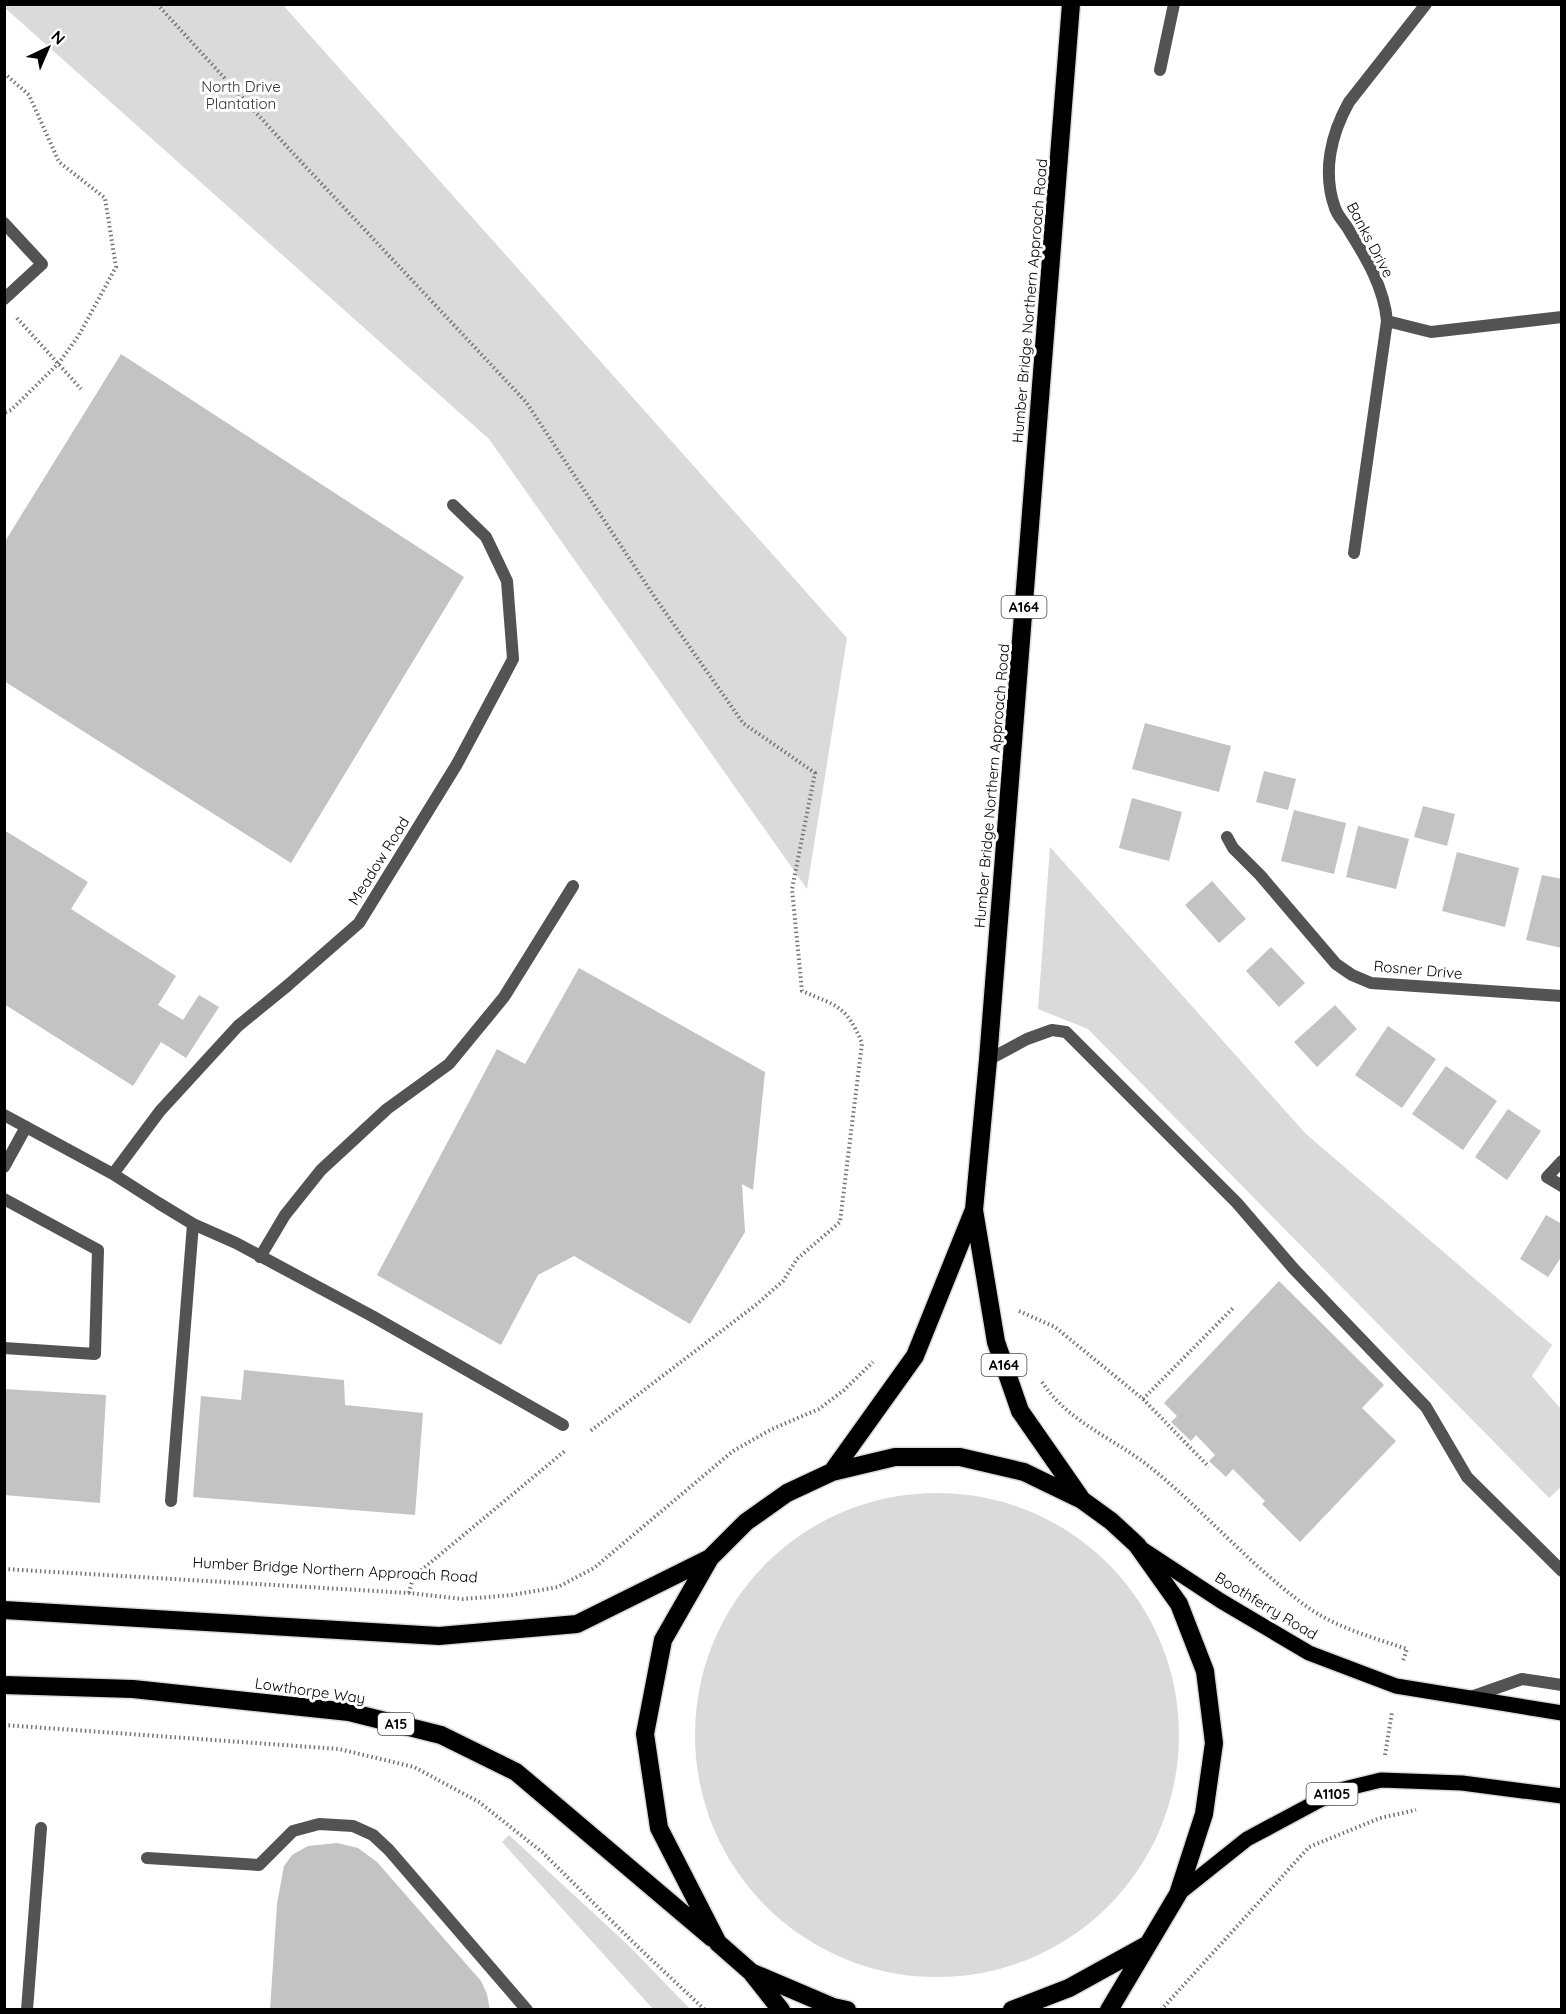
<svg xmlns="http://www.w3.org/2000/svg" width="1566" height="2014" viewBox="0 0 1566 2014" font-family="Quicksand,sans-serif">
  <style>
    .green { fill: #dadada }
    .building { fill: #c3c3c3 }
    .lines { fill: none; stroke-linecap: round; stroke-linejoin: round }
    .primary-casing { stroke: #dbdbdb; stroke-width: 18 }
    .highway-casing { stroke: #dbdbdb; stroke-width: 21 }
    .path { stroke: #757575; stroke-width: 4; stroke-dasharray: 1.5 3; stroke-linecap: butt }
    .lane { stroke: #535353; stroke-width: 12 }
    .street { stroke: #535353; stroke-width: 12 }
    .primary { stroke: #000; stroke-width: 15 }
    .highway { stroke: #000; stroke-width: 18 }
    .labels { text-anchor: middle; stroke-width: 6; stroke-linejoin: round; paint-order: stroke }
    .shield { fill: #fff; stroke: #4c4c4c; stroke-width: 1.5 }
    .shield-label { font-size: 14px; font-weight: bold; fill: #000 }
    .park-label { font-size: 15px; fill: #313131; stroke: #fff }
    .street-label { font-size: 15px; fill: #000; stroke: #fff }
  </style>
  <rect width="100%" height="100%" fill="#fff"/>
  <path class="green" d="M5 4 283 5 847 638 807 889 489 439 5 8Z
    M1050 847 1306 1134 1552 1345 1532 1376 1561 1409V1487L1549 1498 1088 1029 1038 1009Z
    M695 1735a242 242 0 1 1 484 0a242 242 0 1 1-484 0Z
    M509 1835 629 1946 690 2009H653L502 1842Z"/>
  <path class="building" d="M121 354 464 577 291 863 4 681V543Z
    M1145 723 1231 746 1219 792 1132 769Z
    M1264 771 1296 779 1288 810 1256 802Z
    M1132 798 1182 812 1169 861 1119 848Z
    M1423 806 1455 814 1447 846 1414 837Z
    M1294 810 1346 823 1334 874 1281 861Z
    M1358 826 1409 839 1396 889 1346 877Z
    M4 830 88 882 71 909 176 976 158 1005 183 1020 199 995 219 1007 186 1058 161 1042 133 1086 4 1004Z
    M1457 852 1519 868 1505 927 1442 911Z
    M1542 875 1562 879V948L1526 940Z
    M1212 881 1246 919 1219 943 1185 905Z
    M1271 947 1305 983 1279 1007 1246 971Z
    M579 968 765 1072 753 1190 742 1184 745 1232 690 1324 574 1256 538 1275 501 1345 377 1275 497 1049 525 1064Z
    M1335 1005 1357 1029 1317 1067 1294 1042Z
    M1388 1026 1436 1059 1402 1108 1355 1075Z
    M1446 1066 1497 1101 1463 1150 1412 1114Z
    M1508 1109 1541 1131 1507 1180 1475 1157Z
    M1546 1215 1562 1224V1256L1548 1277 1520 1259Z
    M1279 1281 1384 1385 1362 1408 1396 1441 1300 1542 1262 1504 1265 1501 1233 1469 1226 1477 1209 1461 1215 1455 1196 1435 1191 1441 1171 1422 1177 1416 1164 1403Z
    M244 1370 344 1380 345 1405 423 1413 415 1515 193 1497 201 1396 241 1400Z
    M4 1389 106 1395 100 1503 4 1495Z
    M337 1843 358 1848 377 1862 481 1981 487 1994 490 2010H270L277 1904 284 1866 292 1855 308 1846Z"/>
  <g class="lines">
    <g class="primary-casing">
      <path id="primary" d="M1142 1549 1221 1601 1309 1653 1396 1686 1562 1713
        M1178 1894 1247 1839 1318 1801 1344 1789 1381 1780 1462 1783 1562 1796"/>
    </g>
    <g class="highway-casing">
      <path id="highway" d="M1071 4 988 1060 974 1210 996 1342 1020 1411 1082 1500
        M832 1472 915 1356 973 1212
        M4 1610 439 1636 577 1624 710 1558
        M4 1685 133 1689 349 1712 441 1735 516 1772 712 1938
        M753 1973 833 2007 847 2010
        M781 2010 751 1972 718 1943 659 1828 645 1734 663 1640 710 1558 746 1522 787 1493 832 1472 895 1457H960L1024 1472 1082 1500 1111 1521 1137 1545 1179 1604 1205 1671 1214 1743 1204 1814 1178 1894 1109 2010
        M1012 2010 1069 1988 1147 1945"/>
    </g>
    <path class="path" d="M157 4 291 151 526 402 656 599 743 723 815 773 792 889 802 991C837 1006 846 1005 862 1043L840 1222 797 1259 783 1281 757 1304 589 1432
      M4 73 29 95 59 162 105 198 116 267 79 335 59 363 11 410 4 413
      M17 318 81 389
      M1019 1311 1055 1327 1143 1399 1233 1308
      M1042 1382C1069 1424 1119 1440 1156 1472 1208 1515 1252 1567 1306 1606 1336 1628 1372 1637 1407 1649L1403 1661
      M1143 1399 1209 1467
      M4 1569 409 1593 463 1599 512 1595 558 1587 594 1568 733 1451 772 1429 819 1409 844 1390 873 1362
      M409 1593 413 1577 566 1450
      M4 1725 339 1749 414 1767 479 1802 542 1852 638 1947 705 2010
      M1385 1755 1392 1712
      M1161 2010 1309 1847 1380 1818 1416 1810"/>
    <path class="lane" d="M1160 70 1174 4
      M4 223 42 264 4 299
      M287 986 359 923 457 764 513 659 507 581 486 537 453 505
      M988 1060 1027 1039 1052 1030 1066 1032 1237 1203 1293 1268 1426 1407 1467 1477 1562 1571
      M4 1167 26 1127
      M4 1199 98 1250 95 1354 4 1348
      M160 1204 193 1224 236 1243 372 1316 563 1425
      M260 1257 285 1215 321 1170 387 1109 449 1064 504 997 573 886
      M171 1501 193 1224
      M1468 1698 1522 1679 1562 1685
      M147 1858 259 1865 293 1831 319 1824 353 1826 373 1835 389 1850 527 2010
      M27 2010 41 1828"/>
    <path class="street" d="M1387 321 1431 332 1562 317
      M1354 553 1387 321C1384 288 1367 259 1350 232 1346 224 1338 217 1335 208 1322 172 1331 134 1349 102L1426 4
      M1227 837 1233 848 1260 875 1336 964 1352 975 1371 983 1562 996
      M4 1115 113 1174 160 1204
      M1562 1161 1547 1177 1562 1186
      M113 1174 160 1111 238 1026 287 986"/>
    <use href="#primary" class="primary"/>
    <use href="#highway" class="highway"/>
  </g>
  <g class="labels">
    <g class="shield">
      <rect x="1001.5" y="596" width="45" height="22" rx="4.5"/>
      <rect x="981.5" y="1354" width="45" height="22" rx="4.5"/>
      <rect x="378" y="1713" width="36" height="22" rx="4.5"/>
      <rect x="1306.5" y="1783" width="51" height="22" rx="4.5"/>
    </g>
    <g class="shield-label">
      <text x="1024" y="612">A164</text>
      <text x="1004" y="1370">A164</text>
      <text x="396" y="1729">A15</text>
      <text x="1332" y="1799">A1105</text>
    </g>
    <g class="park-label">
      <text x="241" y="92">North Drive<tspan x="241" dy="17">Plantation</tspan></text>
    </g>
    <g class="street-label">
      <text transform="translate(1370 240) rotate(62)" y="5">Banks Drive</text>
      <text transform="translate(1030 301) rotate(-85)" y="5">Humber Bridge Northern Approach Road</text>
      <text transform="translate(992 786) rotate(-85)" y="5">Humber Bridge Northern Approach Road</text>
      <text transform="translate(379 861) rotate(-58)" y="5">Meadow Road</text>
      <text transform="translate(1418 970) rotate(5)" y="5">Rosner Drive</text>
      <text transform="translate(335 1570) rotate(3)" y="5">Humber Bridge Northern Approach Road</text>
      <text transform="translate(1266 1606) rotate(31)" y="5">Boothferry Road</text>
      <text transform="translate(310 1691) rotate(8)" y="5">Lowthorpe Way</text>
    </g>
  </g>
  <rect width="1566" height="2014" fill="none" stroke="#000000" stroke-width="12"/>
  <g transform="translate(48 48) rotate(44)" stroke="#ffffff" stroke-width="4.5" paint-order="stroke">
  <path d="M0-4.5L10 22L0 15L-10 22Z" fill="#000000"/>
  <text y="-9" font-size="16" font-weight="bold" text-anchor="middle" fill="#000000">N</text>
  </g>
</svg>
